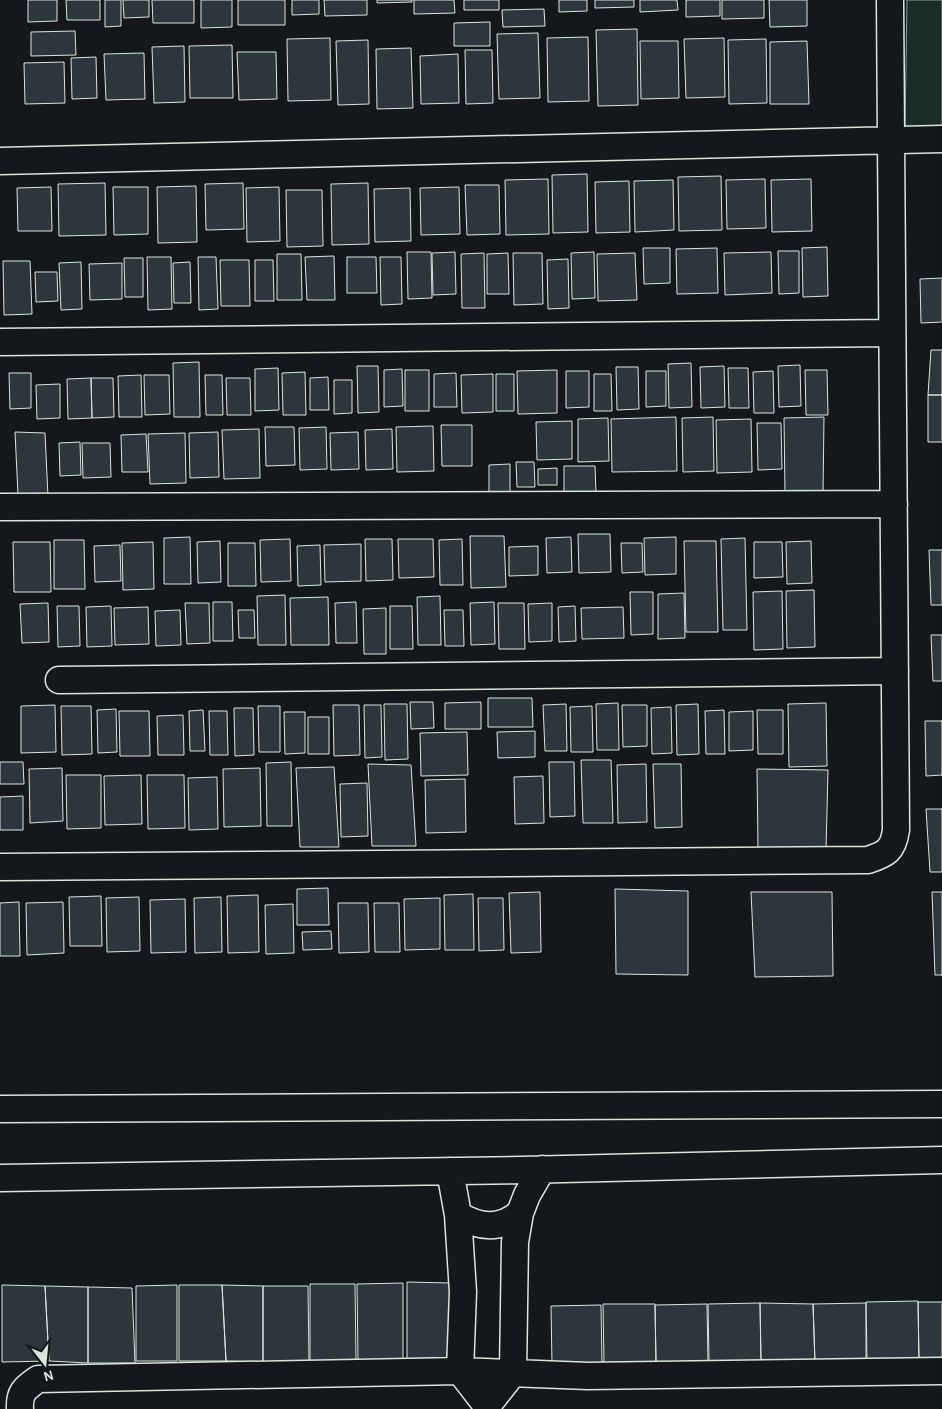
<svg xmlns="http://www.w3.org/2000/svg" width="942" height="1409" viewBox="0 0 942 1409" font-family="'Alegreya Sans',sans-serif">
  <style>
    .green { fill: #1a2d24; stroke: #939e99 }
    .building { fill: #2c363c; stroke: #d8e6dc }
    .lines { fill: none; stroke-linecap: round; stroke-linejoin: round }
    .street-casing { stroke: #d8e6dc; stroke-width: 29 }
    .street { stroke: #14181c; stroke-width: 26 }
  </style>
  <rect width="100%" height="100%" fill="#14181c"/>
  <path class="green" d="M907 0H942V128L905 129Z"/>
  <path class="building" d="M28 0H57V21L28 22Z
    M66 0H100V20H67Z
    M105 0H121V26L105 27Z
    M123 0H149V17L124 18Z
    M152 0H194V23H153Z
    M201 0H232V27L201 28Z
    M238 0H285V25H238Z
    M292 0H319V14L292 15Z
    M324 0H367V15L325 16Z
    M377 0H412V2L377 3Z
    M414 0H454L455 13 414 14Z
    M464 0H499V10H464Z
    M559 0H587V11L559 12Z
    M595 0H634V7L595 8Z
    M640 0H677L678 10 640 12Z
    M686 0H720V16L686 17Z
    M722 0H764V18L722 19Z
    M769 0H807V26L770 27Z
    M544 9 545 26 503 27 502 10Z
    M490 22V46H454V23Z
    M637 29 638 105 598 106 596 30Z
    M75 31 76 55 31 56V32Z
    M538 33 540 98 499 99 497 34Z
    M588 37 589 101 548 102 547 38Z
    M330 38 331 100 288 101 287 39Z
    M724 38 725 97 686 98 684 39Z
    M766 39 767 103 729 104 728 40Z
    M368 40 369 104 338 105 336 41Z
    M640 41H678L679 98 641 99Z
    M807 41 809 104H770V42Z
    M232 45 233 98H190L189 46Z
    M184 46 185 102 154 103 152 47Z
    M411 48 413 108 377 109 376 49Z
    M465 50H492L493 103 466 104Z
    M237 52H276L277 99 239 100Z
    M144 53 145 99 106 100 104 54Z
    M458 54 459 103 421 104 420 56Z
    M96 57 97 98 72 99 71 58Z
    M64 62 65 103 25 104 24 63Z
    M587 174 588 232 553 233 552 175Z
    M721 176 722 230 679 231 678 177Z
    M548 179 549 234 506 235 505 180Z
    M765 179 766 228 727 229 726 180Z
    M811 179 812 231 772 232 771 180Z
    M673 180 674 230 635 232 634 181Z
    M629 181 630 232 596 233 595 182Z
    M105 183 106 235 59 236 58 184Z
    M243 183 244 229 206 230 205 184Z
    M368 183 369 244 332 245 331 184Z
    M465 185H499L500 234 467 235Z
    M196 186 197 242 158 243 157 187Z
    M51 187 52 231H18L17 188Z
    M113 187H148V234L114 235Z
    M279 187 280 241 247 242 246 188Z
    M459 187 460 234 421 235 420 188Z
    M410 188 411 241 375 242 374 189Z
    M286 190H322L323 246 287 247Z
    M827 247 828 296 803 297 802 248Z
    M643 248H670V283L644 284Z
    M717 248 718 293 677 294 676 249Z
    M778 251H799V293L779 294Z
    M407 252H431L432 298 408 299Z
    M455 252 456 294 433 295 432 253Z
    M594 252 595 298 572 299 571 253Z
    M771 252 772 293 725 295 724 253Z
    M484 253 485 308H462L461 254Z
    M508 253 509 294H487V254Z
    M513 253H542L543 304 514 305Z
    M635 253 637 300 598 301 597 254Z
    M277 254H301L302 300H277Z
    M334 256 335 300H307L305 257Z
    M147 257H171L172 309 148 310Z
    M198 257H216L218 309 199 310Z
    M347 257H376L377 293H347Z
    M380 257H401L402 304 381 305Z
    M124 258H143V297H125Z
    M568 259 569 308 548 309 547 260Z
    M220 260H249L250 306H221Z
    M255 260H273L274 301H255Z
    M3 261H30L32 314 4 315Z
    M81 262 82 309 61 310 59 263Z
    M190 262 191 303H174L173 263Z
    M122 263V299L90 300 89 264Z
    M35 272H57L58 301 36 302Z
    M942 278V322L921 323 920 279Z
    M931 350H942V395H928Z
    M199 362 200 417H174L173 363Z
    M691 363 692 407 669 408 668 364Z
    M800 365 801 406 779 407 778 366Z
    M357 366H378L379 412 358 413Z
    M724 366 725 407 701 408 700 367Z
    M616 367H638L639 409 617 410Z
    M278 368 279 410 255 411V369Z
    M728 368H748L749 408H729Z
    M402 369 403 406 384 407V370Z
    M405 370H429V411H405Z
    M557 370V413L518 414 517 371Z
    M805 370H827L828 415H806Z
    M566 371H589V407L566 408Z
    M646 371H666V406L646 407Z
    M773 371 774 413H754L753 372Z
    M305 372 306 415H283L282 373Z
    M9 373H31V408L10 409Z
    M456 373 457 407H434V374Z
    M493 374V412L462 413 461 375Z
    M496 374H514V411H496Z
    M594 374H611L612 411H594Z
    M141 375 142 417H119L118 376Z
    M144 375H169L170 414 145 415Z
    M205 375H222L223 415H206Z
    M328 377 329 410H310V378Z
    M91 378 92 418 68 419 67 379Z
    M91 378H113L114 417 92 418Z
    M226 378H250L251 415H227Z
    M334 380H352V413L334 414Z
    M60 384V418L37 419 36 385Z
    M928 395H942V442H928Z
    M676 417 677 471 612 472 611 419Z
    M713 417 714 471 683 472 682 418Z
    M824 417 823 493H785L784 418Z
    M608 418 609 461 578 462V419Z
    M751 419 752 472 717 473 716 420Z
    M572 421V459L537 460 536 422Z
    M757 423H781L782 469 758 470Z
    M441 425H472V466H442Z
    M433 426 434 471 397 472 396 427Z
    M265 427H294L295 465 266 466Z
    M326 427 327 469 300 470 299 428Z
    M259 429 260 478 224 479 222 430Z
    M392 429 393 469 366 470 365 430Z
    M15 432 45 433 48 497 18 495Z
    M218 432 219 477 190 478 189 433Z
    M358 432 359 469 331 470 330 433Z
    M185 433 186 483 150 484 148 434Z
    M146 434 148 472H122L121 435Z
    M80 442 81 475 60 476 59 443Z
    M82 443H110L111 477 83 478Z
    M516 462H534L535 487H517Z
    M510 464V495L489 496V465Z
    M564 466H595L596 493 564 494Z
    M557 468V485H538V469Z
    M578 534H610L611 572 579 573Z
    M470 536H504L506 587 471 588Z
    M190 537 191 584H164V538Z
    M571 537 572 572 547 573 546 538Z
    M676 537V574L645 575 644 538Z
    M745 538 747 630H723L721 539Z
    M290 539 291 581 261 582 260 540Z
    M365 539H392L393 580 366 581Z
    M398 539H433L434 577 399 578Z
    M462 539 463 585H440L439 540Z
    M54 540H84L85 589H54Z
    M220 541 221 582 198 583 197 542Z
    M684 541H716L718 632H686Z
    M811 541 812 583 787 584 786 542Z
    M13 542H50L51 592H14Z
    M153 542 154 589 123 590 122 543Z
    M754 542H782L783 577 754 578Z
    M228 543H255L256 586H228Z
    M621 543H642L643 572 622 573Z
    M361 544V581L325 582 324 545Z
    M120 545 121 581 95 582 94 546Z
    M320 545 321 585 298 586 297 546Z
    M538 546V575L509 576V547Z
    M929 550H942V605H931Z
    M814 590 815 647 787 648 786 591Z
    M782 591 783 649 754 650 753 592Z
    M630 592H653V634L631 635Z
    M684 593 685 638 658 639V594Z
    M285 595 286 645H258L257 596Z
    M440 596 441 645H418L417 597Z
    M328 597 329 645H291L290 598Z
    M213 602H232L233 641H213Z
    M356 602 357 643H336L335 603Z
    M494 602 495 644 471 645 470 603Z
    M48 603 49 642 22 643 20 604Z
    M185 603H209L210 643 187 644Z
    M498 603H524L525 649H499Z
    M552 603V641L529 642 528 604Z
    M57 606H79L80 646 58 647Z
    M111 606 112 646 87 647 86 607Z
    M390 606H412L413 649H390Z
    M575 606 576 641 559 642 558 607Z
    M148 607 149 644 115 645 114 608Z
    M623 607 624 638 582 639 581 608Z
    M386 608V654H364L363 609Z
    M180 610 181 645 156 646 155 611Z
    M238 610H254L255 638H239Z
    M444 610H463L464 646H445Z
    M931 635H942V681H933Z
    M488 698H532L533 727H488Z
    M410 702H433L434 728 411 729Z
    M481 702V729H445V703Z
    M618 703 619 750H597L596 704Z
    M826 703 827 766 789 767 788 704Z
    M384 704H407L408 759 385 760Z
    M566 704 567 751H545L543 705Z
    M698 704 699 754 677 755 676 705Z
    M55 705 56 752 21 753V706Z
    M333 705H359L360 755 334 756Z
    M364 705H381L382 757 365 758Z
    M622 705H647V746L623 747Z
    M61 706H91L92 754 62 755Z
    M258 706H280V752H259Z
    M592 706 593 752H571L570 707Z
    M671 707 672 753 652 754 651 708Z
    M234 708H253L254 755 235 756Z
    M116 709 117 752 98 753 97 710Z
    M203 710 205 751H190L189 711Z
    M724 710 725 754H706L705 711Z
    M757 710H783V754H758Z
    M119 711H149L150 756H120Z
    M209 711H227L228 755H210Z
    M753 711V750L729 751V712Z
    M284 712H305V753L285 754Z
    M183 715 184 755H158L157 716Z
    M308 717H329V754H308Z
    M925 721H942V775L926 776Z
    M535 731V757L498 758 497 732Z
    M467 732 468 775 421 776 420 733Z
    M581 760H611L613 823H583Z
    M0 762H23L24 784H0Z
    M291 762 292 826H267L266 763Z
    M549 762H574L575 816 550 817Z
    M368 764 411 765 416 846H372Z
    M646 764 647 822 618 823 617 765Z
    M653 764H681L682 827 655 828Z
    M334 767 339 847H300L296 768Z
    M62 768 63 821 30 823 29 769Z
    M260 768 261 826 224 827 223 769Z
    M757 769 828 770 826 851 758 850Z
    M66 775H101V828L67 829Z
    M141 775 142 824 105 825 104 776Z
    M147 775H184L185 828 148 829Z
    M543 776 544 823 515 824 514 777Z
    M217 777 218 829 189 830 188 778Z
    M465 779 466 832 426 833 425 780Z
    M367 783 368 836 341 837 340 784Z
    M23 796V830H0V797Z
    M926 809H942V872H930Z
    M328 888 329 925H297V889Z
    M615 889 688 891V975L616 974Z
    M540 892 541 952 511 953 509 893Z
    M751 892H832L833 976 755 977Z
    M932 892H942V975H935Z
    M473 894 474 950H445L444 895Z
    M258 895 259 952 228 953 227 896Z
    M101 896 102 946H70L69 897Z
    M139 897 140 951 107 952 106 898Z
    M221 897 222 952 195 953 194 898Z
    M440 898V949L405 950 404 899Z
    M478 898H503L504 950 479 951Z
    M185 899 186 952 151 953 150 900Z
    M19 902 20 956H0V903Z
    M63 902 64 953 27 955 26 903Z
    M338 903H368L369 952 339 953Z
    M374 903H399L400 952H375Z
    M293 904 294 953 266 954 265 905Z
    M331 931 332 949 303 950 302 932Z
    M407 1282 450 1283 453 1359H407Z
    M403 1283V1359L358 1360 357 1284Z
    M310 1284H355L356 1360 310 1361Z
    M2 1285 45 1286 49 1361 2 1362Z
    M177 1285V1361H136V1286Z
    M179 1285H222L226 1361H179Z
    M222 1285 263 1286V1362L226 1361Z
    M45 1286 88 1287V1363L49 1361Z
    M263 1286H308L309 1362H263Z
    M88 1287 132 1288 135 1363H88Z
    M918 1301 919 1360 867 1361 866 1302Z
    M918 1302H942V1360L919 1361Z
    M760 1303 813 1304 815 1363 761 1362Z
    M760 1303 761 1362H709L708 1304Z
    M866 1303V1362L815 1363 813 1304Z
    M603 1304H655L656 1362 604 1363Z
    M707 1304 708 1362 656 1363 655 1305Z
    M601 1305 602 1363 552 1365 551 1306Z"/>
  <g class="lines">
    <g class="street-casing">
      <path id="street" d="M0 161 942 139
        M0 342 892 333
        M0 507 894 504
        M59 680 895 671
        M0 867 868 860C886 854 893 851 896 830L890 0
        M0 1109 942 1104
        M450 1171 458 1215 463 1292 460 1371 487 1406V1409
        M0 1178 521 1170 942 1160
        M458 1215C480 1228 500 1230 520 1213
        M487 1406 513 1373 515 1242 520 1213 527 1195 542 1169
        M20 1409C19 1392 25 1388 38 1379L460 1371 588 1376 942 1371"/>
    </g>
    <use href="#street" class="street"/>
  </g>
  <g transform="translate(45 1364) rotate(164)" stroke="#14181c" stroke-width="4" paint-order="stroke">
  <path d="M0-4L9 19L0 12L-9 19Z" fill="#d8e6dc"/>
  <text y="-8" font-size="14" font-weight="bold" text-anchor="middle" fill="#d8e6dc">N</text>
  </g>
</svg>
